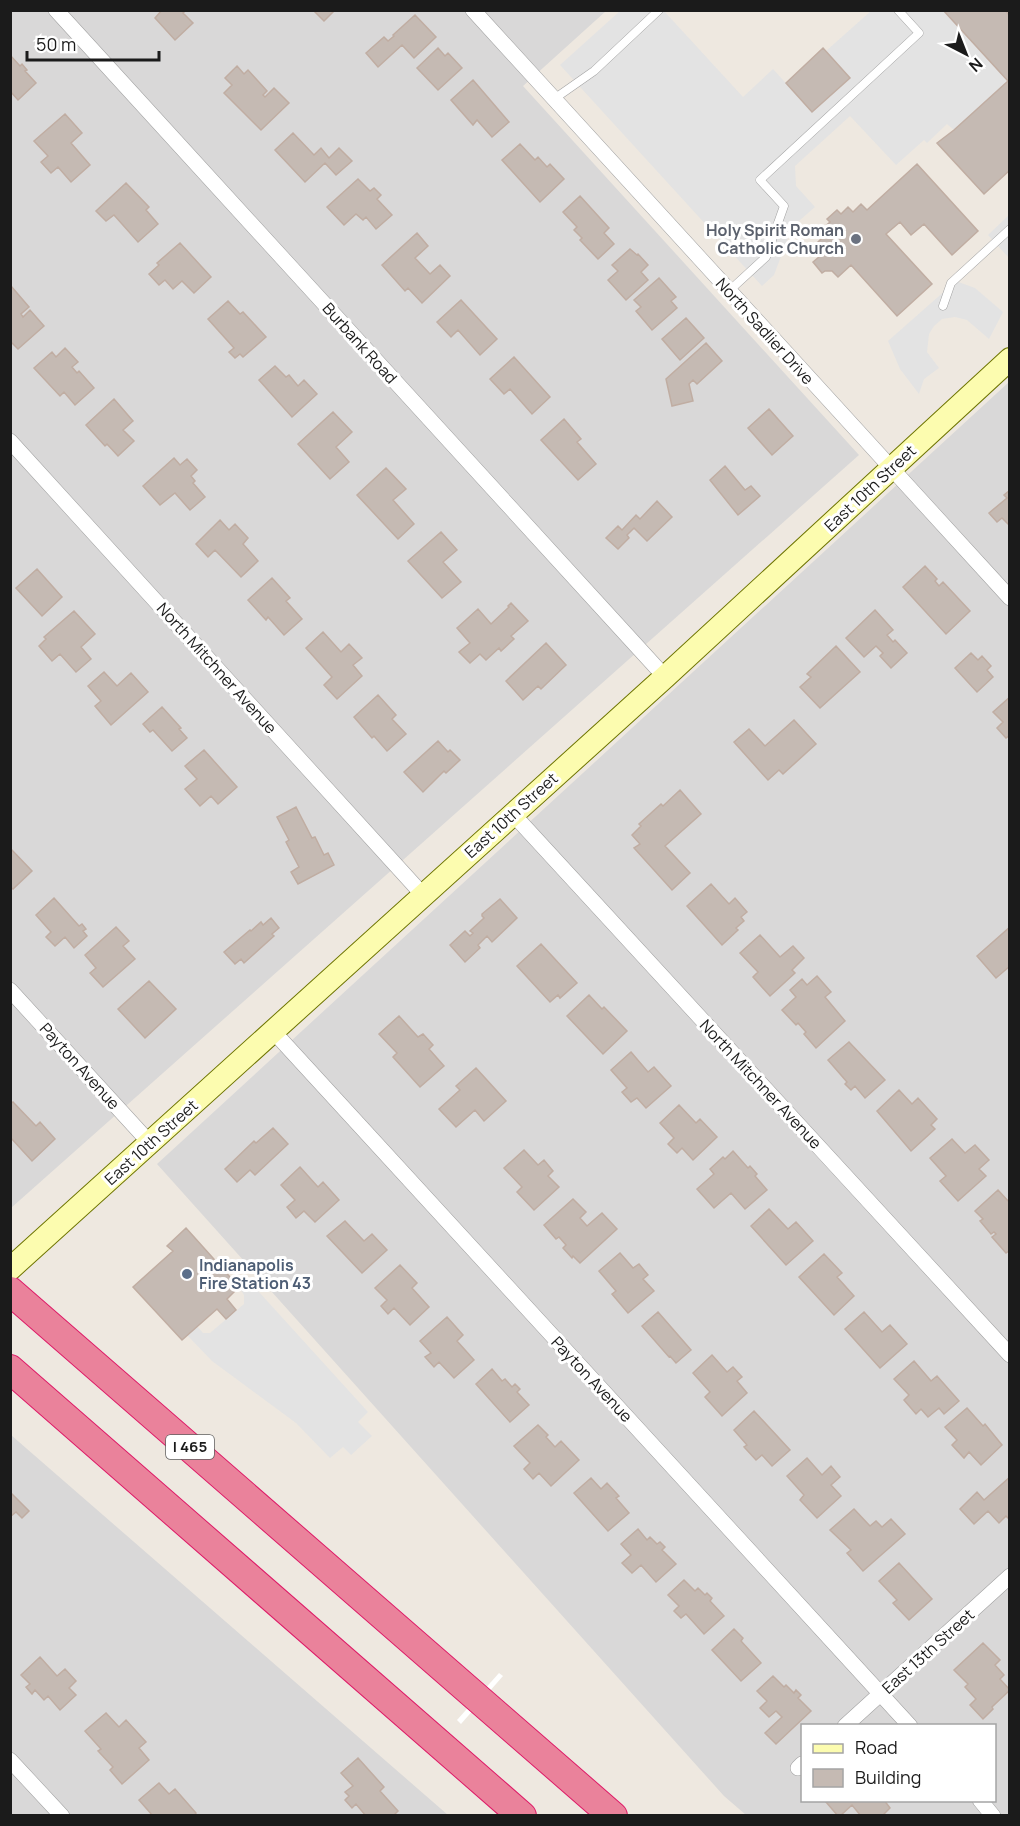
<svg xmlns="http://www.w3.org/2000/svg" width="1020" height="1826" viewBox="0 0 1020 1826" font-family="Manrope,sans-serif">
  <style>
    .residential { fill: #d9d8d8; fill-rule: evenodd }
    .parking { fill: #e3e3e3 }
    .pier { fill: #fff }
    .building { fill: #c5bab3; stroke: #c0ada2; stroke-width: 1.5 }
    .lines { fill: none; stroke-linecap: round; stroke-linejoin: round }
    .service-casing { stroke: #a2a2a2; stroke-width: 9 }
    .minor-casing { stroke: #a2a2a2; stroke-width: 16 }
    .secondary-casing { stroke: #6e7400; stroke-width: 24 }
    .motorway-casing { stroke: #de1b68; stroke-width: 30 }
    .service { stroke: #fff; stroke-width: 8 }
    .minor { stroke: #fff; stroke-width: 15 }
    .secondary { stroke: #fcfcaf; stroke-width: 22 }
    .motorway { stroke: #ea829b; stroke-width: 28 }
    .worship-dot { fill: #6b7280; stroke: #fff; stroke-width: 2 }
    .service-dot { fill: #5c6f8a; stroke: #fff; stroke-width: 2 }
    .labels { text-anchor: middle; stroke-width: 6; stroke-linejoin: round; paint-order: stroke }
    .shield { fill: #fff; stroke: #5f5f5f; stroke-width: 1.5 }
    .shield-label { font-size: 15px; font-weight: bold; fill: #1b1b1b }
    .worship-label { font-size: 16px; font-weight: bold; fill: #5b616d; stroke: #fff; text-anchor: end }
    .street-label { font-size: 16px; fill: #1b1b1b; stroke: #fff }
    .service-label { font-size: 16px; font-weight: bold; fill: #4e5e75; stroke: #fff; text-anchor: start }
  </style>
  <rect width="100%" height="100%" fill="#eee8e0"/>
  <path class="residential" d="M11 11H606L523 86 859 455 11 1208Z
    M1009 382V1815H746L724 1796 157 1164ZM802 1726H994V1800H802Z
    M11 1435 448 1815H11Z"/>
  <path class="parking" d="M943 10 1008 81 954 130 947 124 927 143 924 140 896 165 850 116 795 166 796 186 815 207 792 227 774 275 762 286 560 65 620 11H664L743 97 773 69 812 112 850 78 826 51 871 11Z
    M1009 215V258L988 235Z
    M953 280 975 288 1003 312 989 339 967 320 955 317 942 319 934 326 929 334 927 352 939 368 924 379 919 394 900 369 888 341 947 289Z
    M248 1280 368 1412 358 1422 372 1436 351 1455 343 1447 330 1458 296 1423 212 1361 187 1335 197 1326 203 1333H210L244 1304V1295L239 1287Z"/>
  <path class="pier" d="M499 1673 503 1676 461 1724 457 1720Z"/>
  <path class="building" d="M162 10H186L183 13 193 23 175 40 155 18Z
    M313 10H335L324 21Z
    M943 10H1005L1010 16V170L984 194 937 143 954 130 1008 81Z
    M415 15 436 37 414 58 402 45 378 67 366 53 384 37 388 41 394 36 393 35Z
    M438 48 445 56 448 53 462 68 438 90 417 68Z
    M823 48 850 78 812 112 786 83Z
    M10 55 20 66 22 64 27 70 25 71 36 83 18 100 10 91Z
    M237 66 244 74 248 70 267 91 263 95 265 97 274 88 289 103 261 130 224 93 232 85 225 78Z
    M473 80 509 122 492 137 477 120 473 125 451 100Z
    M65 114 82 133 71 143 90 165 71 182 58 167 51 173 41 162 48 156 34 141Z
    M293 133 314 155 321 148 329 158 339 148 352 161 336 175 325 163 305 182 275 150Z
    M520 144 535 160 538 157 547 167 550 164 564 179 540 202 502 160Z
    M917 164 978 231 952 255 924 224 911 235 900 222 886 234 932 284 897 316 851 265 838 277 832 271H825L822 273 813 262 826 251 818 242 826 234 822 229 830 222 827 219 837 210 841 214 848 207 853 212 861 204 867 210Z
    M358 179 370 191 374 188 381 195 377 199 392 215 376 229 366 217 363 220 356 214 344 225 327 207Z
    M126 183 149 207 146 210 158 224 138 242 114 215 106 221 96 211Z
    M580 196 609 228 604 233 614 244 598 259 580 240 582 238 574 230 577 227 563 212Z
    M417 233 428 246 415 258 430 274 440 265 450 276 422 303 408 288 405 291 382 265Z
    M180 243 211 277 194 293 182 281 173 289 165 280 159 285 149 274 159 265 157 263Z
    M630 249 637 255 638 254 648 265 641 272 648 280 626 300 608 280 618 271 612 265Z
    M659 278 676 297 671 301 677 308 652 330 636 311 641 307 634 300Z
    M11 286 29 307 21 314 23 317 30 310 44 326 18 349 10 341Z
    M461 300 497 339 480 355 458 330 451 337 437 322Z
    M228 301 240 314 243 312 266 337 243 357 240 354 235 358 229 352 234 348 208 319Z
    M686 318 704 338 680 360 662 339Z
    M706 343 722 361 697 384 693 380 689 384 693 401 672 406 666 379Z
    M65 348 78 362 72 367 77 373 79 371 94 388 75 405 64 392 60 396 34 368 52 352 56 357Z
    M514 357 550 397 532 414 510 389 504 394 490 379Z
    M275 366 286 377 289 375 298 386 304 380 317 394 292 417 259 380Z
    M114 399 133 421 123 430 134 441 118 456 107 444 105 446 86 425Z
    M769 409 793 436 772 455 748 428Z
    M333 412 352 432 336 447 349 462 330 479 298 444Z
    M564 419 581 439 577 442 596 464 578 480 541 440Z
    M174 458 180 465 187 459 197 470 191 476 195 481 193 483 205 497 190 510 175 493 160 505 143 486Z
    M725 466 745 490 751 486 760 496 738 515 710 480Z
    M386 468 406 489 393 500 414 524 398 539 357 495Z
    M1010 490V524L1009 525 1002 518 997 522 989 513 1007 498 1004 495Z
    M657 501 672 517 647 541 634 528 627 535 629 538 618 549 606 538 618 526 622 530 636 515 640 519Z
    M220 520 229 530 235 524 248 538 243 544 258 561 241 577 215 550 208 557 196 544Z
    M441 532 457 550 443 562 461 582 442 598 408 561Z
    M925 566 937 579 935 581 939 586 943 582 970 611 946 634 903 587Z
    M37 569 62 597 42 616 16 588Z
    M272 578 290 598 286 601 302 619 284 635 268 617 266 620 248 600Z
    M511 603 528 621 511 636 514 639 501 651 499 648 486 660 480 654 470 663 459 652 470 643 457 628 478 609 491 624 509 607 508 606Z
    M875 610 893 630 887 635 893 642 895 640 907 653 891 668 880 656 883 653 876 646 864 657 846 638Z
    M74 611 95 634 81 647 91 659 76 672 60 654 52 661 39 646 46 639 44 637Z
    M323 632 341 652 349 644 362 658 353 665 362 676 337 699 324 685 332 677 306 648Z
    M546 643 566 665 541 689 538 686 523 700 506 681Z
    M836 646 860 672 820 708 800 687 811 677 807 674Z
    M971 653 978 660 982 656 991 666 987 670 993 677 977 692 955 668Z
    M104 672 117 686 131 673 148 692 111 725 95 706 101 701 88 686Z
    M378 695 396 715 392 719 406 734 387 751 374 736 372 738 354 717Z
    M1010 697V735L1006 738 997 728 1003 722 993 712Z
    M162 707 181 728 179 729 187 738 172 751 153 730 150 732 143 724Z
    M794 720 816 744 783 774 779 770 768 780 734 742 749 729 765 746Z
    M438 741 448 752 450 750 460 760 446 773 444 771 423 792 404 772Z
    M204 750 237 787 218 804 211 796 200 806 185 789 197 779 185 766Z
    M680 790 701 814 665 846 690 873 672 890 634 848 640 844 632 835 641 826 639 824 661 804 663 806Z
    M296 807 312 838 315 837 324 855 328 853 334 865 298 884 291 872 299 867 286 842 289 840 277 817Z
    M10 848 32 871 13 889 10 887Z
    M711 884 729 904 735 898 747 912 741 917 744 921 736 928 738 930 722 945 687 906Z
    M54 898 79 926 82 924 86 929 83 931 87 936 74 948 65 937 55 946 46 937 51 932 36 915Z
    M500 899 517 918 492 942 487 936 478 945 480 948 465 962 450 945 465 931 470 936 473 933 470 931 484 918 482 916V914Z
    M271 918 279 928 272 934 274 936 244 963 241 959 235 964 224 952 250 930 251 931 261 922 263 925Z
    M116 927 129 941 123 946 135 959 103 987 90 973 96 968 85 955Z
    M1010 927V966L996 978 977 956Z
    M760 935 780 957 793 946 804 958 792 970 795 973 770 996 753 977 758 972 740 953Z
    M541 944 577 983 560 998 558 995 550 1002 517 966Z
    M817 976 831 992 825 997 845 1021 816 1048 804 1034 806 1032 798 1023 796 1025 782 1010 796 997 790 990 802 979 807 985Z
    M149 981 176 1009 145 1038 118 1009Z
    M589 995 602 1009 604 1007 627 1031 603 1054 567 1016Z
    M399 1016 418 1037 423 1034 433 1045 429 1049 444 1066 420 1087 393 1057 397 1053 379 1034Z
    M849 1042 885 1080 865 1098 855 1086 851 1090 845 1084 847 1082 828 1060Z
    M631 1052 648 1072 654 1067 671 1086 646 1108 637 1098 631 1102 622 1092 627 1088 611 1070Z
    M476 1068 506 1101 484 1121 475 1110 456 1127 439 1109 460 1090 456 1086Z
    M899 1090 912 1104 918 1098 937 1119 931 1125 935 1129 911 1151 877 1111Z
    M13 1102 36 1126 40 1122 55 1139 32 1161 10 1137V1104Z
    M679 1105 696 1123 700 1119 717 1137 693 1160 682 1148 677 1153 668 1144 674 1138 660 1123Z
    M273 1128 288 1144 255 1175 250 1170 237 1182 225 1169 254 1141 256 1143Z
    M952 1139 965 1153 975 1145 989 1160 979 1169 986 1176 958 1201 940 1181 946 1176 930 1158Z
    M524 1150 538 1165 544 1160 553 1171 548 1176 559 1187 534 1210 517 1192 522 1187 504 1168Z
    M733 1151 748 1168 750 1166 757 1174 755 1176 767 1190 745 1209 731 1193 714 1208 697 1189 714 1174 710 1169 723 1157 725 1159Z
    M300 1167 318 1187 323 1182 339 1200 315 1222 304 1211 296 1218 287 1207 295 1200 281 1185Z
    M998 1190 1010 1203V1250L1006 1253 992 1237 996 1234 994 1232 991 1234 980 1221 983 1219 975 1211Z
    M573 1199 586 1212 580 1218 587 1226 602 1213 617 1229 580 1263 573 1256 572 1258 563 1248 566 1245 559 1237 556 1239 544 1225Z
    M769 1209 788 1229 796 1222 813 1241 786 1265 751 1226Z
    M345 1221 364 1241 372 1234 387 1250 362 1273 327 1236Z
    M186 1228 239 1287 227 1299 236 1310 226 1319 217 1309 182 1340 133 1287 173 1251 167 1246Z
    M620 1253 633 1268 639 1264 648 1275 643 1279 654 1291 628 1313 612 1294 616 1291 599 1271Z
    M824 1254 842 1273 837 1277 854 1296 834 1315 799 1277Z
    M400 1265 417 1283 412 1288 429 1307 410 1325 394 1308 388 1314 381 1306 387 1300 375 1288Z
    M658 1312 691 1350 676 1363 670 1356 669 1357 642 1326Z
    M864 1312 882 1332 890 1325 907 1344 880 1368 845 1329Z
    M447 1317 463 1335 457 1341 474 1360 454 1378 439 1362 434 1367 425 1357 431 1353 420 1341Z
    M712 1355 727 1372 733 1367 742 1377 737 1381 747 1393 722 1416 705 1397 710 1392 693 1373Z
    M914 1361 931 1381 937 1376 959 1401 944 1414 939 1408 928 1417 921 1409 916 1414 904 1400 909 1395 894 1379Z
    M492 1369 502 1381 505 1379 512 1387 515 1384 520 1389 517 1392 529 1405 510 1422 476 1384Z
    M967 1408 983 1426 985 1424 1002 1445 981 1465 969 1452 964 1458 952 1445 957 1440 945 1427Z
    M754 1411 790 1450 772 1466 762 1455 756 1460 744 1447 747 1445 734 1430Z
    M538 1425 548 1435 546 1437 555 1447 561 1441 579 1460 551 1486 539 1473 533 1479 524 1469 530 1463 514 1446Z
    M807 1458 822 1475 831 1466 840 1477 831 1485 841 1496 817 1518 800 1500 804 1495 787 1476Z
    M1010 1477V1516L1008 1518 1006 1516 999 1523 988 1511 974 1524 960 1509 977 1492 984 1500Z
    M591 1478 601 1489 607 1483 619 1496 616 1498 629 1513 608 1531 574 1493Z
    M10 1492 29 1511 22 1518 16 1512 10 1517Z
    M854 1509 870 1526 876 1521 882 1527 891 1519 905 1534 863 1571 847 1553 851 1550 830 1530Z
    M638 1529 647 1540 650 1537 657 1544 660 1542 665 1547 662 1550 676 1564 656 1582 641 1565 632 1573 622 1563 631 1555 621 1544Z
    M899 1563 932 1599 909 1620 893 1603 897 1600 879 1581Z
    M684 1580 695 1591 698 1588 705 1595 707 1593 712 1598 710 1601 724 1616 704 1634 686 1614 681 1618 674 1611 679 1606 668 1595Z
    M734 1629 743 1638 741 1641 761 1663 741 1681 712 1650Z
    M983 1643 1000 1660 995 1665 1004 1675 1000 1679 1010 1690 992 1707 993 1709 983 1719 970 1705 976 1699 965 1687 968 1684 954 1670Z
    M40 1657 57 1676 65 1669 76 1681 69 1688 76 1695 60 1710 48 1696 44 1700 35 1690 32 1694 26 1687 30 1684 21 1675Z
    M773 1676 784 1687 786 1685 794 1693 796 1690 801 1695 798 1698 811 1711 776 1744 765 1733 782 1717 776 1711 769 1717 760 1708 767 1701 757 1691Z
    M106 1713 119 1727 126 1720 146 1742 139 1748 149 1760 122 1784 110 1770 113 1767 98 1751 101 1749 85 1731Z
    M358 1758 384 1787 380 1791 398 1811 393 1816H366L356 1804 352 1808 345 1800 349 1796 345 1792 353 1786 341 1773Z
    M159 1783 169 1794 175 1789 196 1813 194 1816H153L139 1800Z
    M828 1800H884L890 1808 882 1816H861L852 1805 840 1816H838L826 1802Z"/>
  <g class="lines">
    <g class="service-casing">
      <path id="service" d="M554 99 594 71 659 10
        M729 291 766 257 784 206 760 180 919 33 898 10
        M943 306 951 283 1010 229"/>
    </g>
    <g class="minor-casing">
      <path id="minor" d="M56 10 665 677
        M473 10 1010 598
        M10 441 424 896
        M513 814 1010 1355
        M10 990 149 1142
        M273 1031 910 1726
        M845 1726 1010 1576
        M10 1760 62 1816
        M798 1768 802 1764
        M980 1800 993 1816"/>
    </g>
    <g class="secondary-casing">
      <path id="secondary" d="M10 1269 665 677 1010 359"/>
    </g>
    <g class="motorway-casing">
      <path id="motorway" d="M10 1291 613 1816
        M10 1369 522 1816"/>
    </g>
    <use href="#service" class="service"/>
    <use href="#minor" class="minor"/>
    <use href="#secondary" class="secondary"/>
    <use href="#motorway" class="motorway"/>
  </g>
  <circle class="worship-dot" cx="856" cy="239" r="6"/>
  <circle class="service-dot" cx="187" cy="1274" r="6"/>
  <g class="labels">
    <rect class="shield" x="166" y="1435" width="48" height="24" rx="4.5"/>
    <g class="shield-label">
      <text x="190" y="1452">I 465</text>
    </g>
    <g class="worship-label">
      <text x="844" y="236">Holy Spirit Roman<tspan x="844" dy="18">Catholic Church</tspan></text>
    </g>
    <g class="street-label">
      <text transform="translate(765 331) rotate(48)" y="6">North Sadlier Drive</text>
      <text transform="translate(360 343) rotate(48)" y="6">Burbank Road</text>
      <text transform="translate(870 488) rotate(-43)" y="6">East 10th Street</text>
      <text transform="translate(217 668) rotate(48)" y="6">North Mitchner Avenue</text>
      <text transform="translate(511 815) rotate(-42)" y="6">East 10th Street</text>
      <text transform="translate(80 1066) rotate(48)" y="6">Payton Avenue</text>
      <text transform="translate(761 1084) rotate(47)" y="6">North Mitchner Avenue</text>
      <text transform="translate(151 1142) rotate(-42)" y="6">East 10th Street</text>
      <text transform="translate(592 1379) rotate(47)" y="6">Payton Avenue</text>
      <text transform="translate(928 1651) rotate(-42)" y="6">East 13th Street</text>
    </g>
    <g class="service-label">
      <text x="199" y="1271">Indianapolis<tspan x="199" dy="18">Fire Station 43</tspan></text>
    </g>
  </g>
  <rect width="1020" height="1826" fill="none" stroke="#1b1b1b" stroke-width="24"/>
  <rect x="801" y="1724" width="195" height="78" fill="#ffffff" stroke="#a4a4a4" stroke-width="1.5"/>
  <rect x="813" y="1744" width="30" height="9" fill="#fcfcaf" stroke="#a4a4a4" stroke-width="1.5"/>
  <text x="855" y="1754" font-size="18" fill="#1b1b1b">Road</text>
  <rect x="813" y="1769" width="30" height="18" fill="#c5bab3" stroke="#a4a4a4" stroke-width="1.5"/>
  <text x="855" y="1784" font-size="18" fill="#1b1b1b">Building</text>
  <g transform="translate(966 54) rotate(138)" stroke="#ffffff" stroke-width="4.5" paint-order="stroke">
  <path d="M0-4.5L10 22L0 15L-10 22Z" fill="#1b1b1b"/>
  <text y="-9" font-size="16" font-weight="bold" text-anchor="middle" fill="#1b1b1b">N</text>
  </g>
  <path d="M27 51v9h132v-9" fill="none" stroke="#1b1b1b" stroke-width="3"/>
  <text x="36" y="51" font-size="18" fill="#1b1b1b" stroke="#ffffff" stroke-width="4.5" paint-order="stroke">50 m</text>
</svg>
